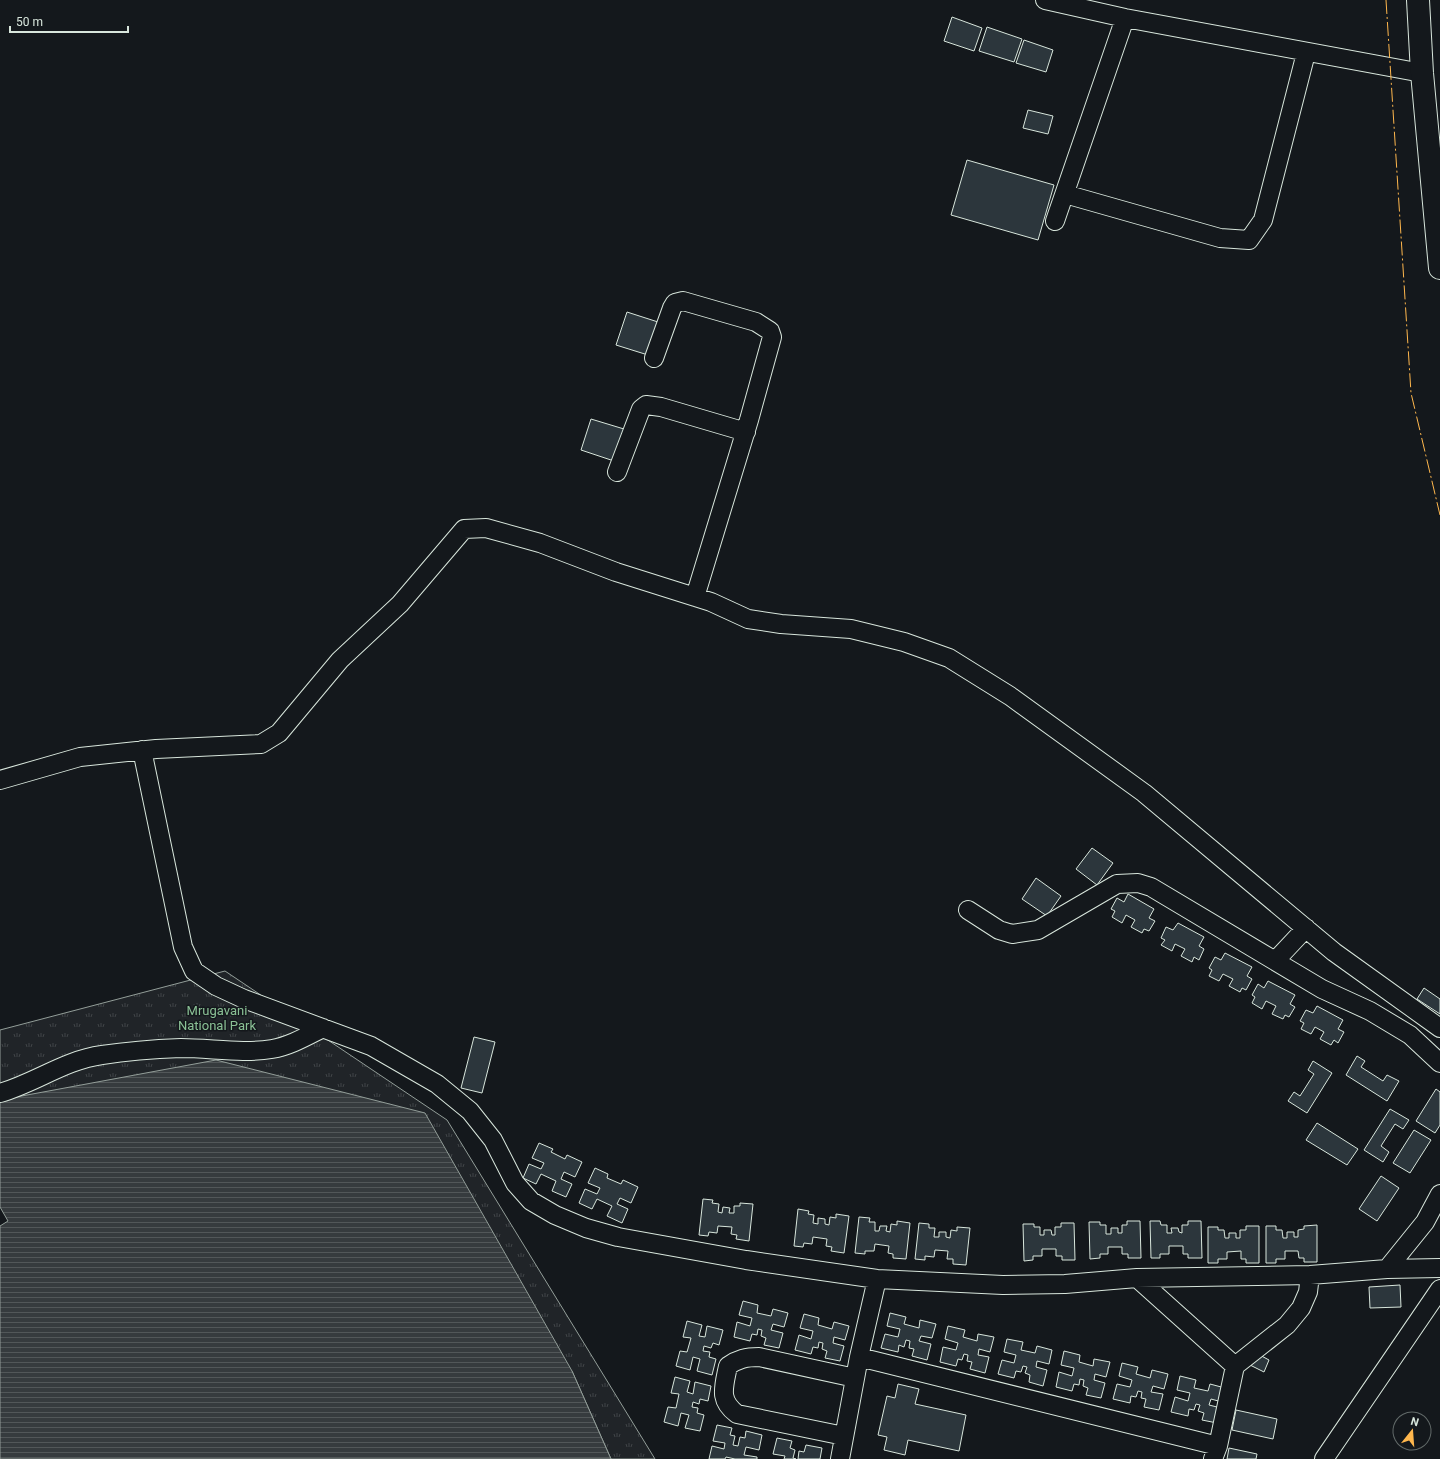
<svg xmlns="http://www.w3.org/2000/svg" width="1440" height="1459" viewBox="0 0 1440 1459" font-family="Roboto,sans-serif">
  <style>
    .grass { fill: url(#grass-tufts); stroke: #939e99 }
    .water { fill: url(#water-rules); stroke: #939e99 }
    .building { fill: #2c363c; stroke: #d8e6dc }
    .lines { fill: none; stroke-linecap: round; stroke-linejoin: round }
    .minor-casing { stroke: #d8e6dc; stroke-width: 20 }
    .major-casing { stroke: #d8e6dc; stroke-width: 24 }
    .minor { stroke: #14181c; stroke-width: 18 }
    .major { stroke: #14181c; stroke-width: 22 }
    .power { stroke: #ffb74d; stroke-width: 1; stroke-dasharray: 14 3 2 3; stroke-linecap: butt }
    .labels { text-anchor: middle; stroke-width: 3; stroke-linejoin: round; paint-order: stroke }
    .park-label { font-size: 13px; fill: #8ac095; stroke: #14181c }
  </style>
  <defs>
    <pattern id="grass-tufts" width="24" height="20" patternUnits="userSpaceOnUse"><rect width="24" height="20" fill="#202428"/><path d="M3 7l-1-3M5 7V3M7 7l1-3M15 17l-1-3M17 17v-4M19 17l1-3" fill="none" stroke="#404447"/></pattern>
    <pattern id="water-rules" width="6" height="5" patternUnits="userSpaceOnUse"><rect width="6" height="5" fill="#363b3e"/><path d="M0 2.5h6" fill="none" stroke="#525759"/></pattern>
  </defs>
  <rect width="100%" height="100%" fill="#14181c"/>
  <path class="grass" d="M225 971 447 1120 655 1459H611L572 1371 0 1100V1030Z"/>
  <path class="water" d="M216 1060 425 1113 572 1371 611 1459H0V1226L8 1221 0 1207V1100Z"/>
  <path class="building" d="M952 17 982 28 974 51 944 41Z
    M987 27 1022 39 1014 62 979 51Z
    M1024 40 1053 50 1046 72 1016 63Z
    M1028 110 1053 116 1048 134 1023 128Z
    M967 160 1054 185 1038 240 951 215Z
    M627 312 658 322 648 355 616 345Z
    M591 419 624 429 614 461 581 450Z
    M1092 848 1113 863 1097 885 1076 869Z
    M1036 878 1061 896 1047 916 1022 899Z
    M1128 894 1154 909 1149 918 1155 921 1149 931 1144 929 1142 933 1131 927 1135 920 1126 915 1122 923 1112 917 1115 911 1111 909 1117 898 1124 902Z
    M1178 923 1204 937 1199 946 1204 949 1199 960 1194 957 1192 962 1181 956 1185 949 1175 944 1172 951 1161 945 1165 940 1161 938 1166 927 1173 930Z
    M1225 953 1252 967 1247 976 1252 979 1246 990 1242 988 1240 992 1229 986 1233 979 1223 974 1219 981 1209 976 1212 970 1209 968 1215 957 1221 960Z
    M1268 981 1295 995 1290 1004 1295 1007 1289 1017 1285 1015 1283 1019 1272 1014 1276 1006 1266 1001 1262 1009 1252 1003 1255 997 1252 995 1258 984 1264 988Z
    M1424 988 1440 999V1014L1417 999Z
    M1317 1006 1343 1020 1338 1029 1344 1032 1338 1043 1334 1040 1331 1045 1320 1039 1324 1032 1315 1027 1311 1034 1301 1029 1304 1023 1300 1021 1306 1010 1313 1013Z
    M474 1037 495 1042 482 1093 461 1088Z
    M1357 1056 1365 1061 1361 1067 1383 1081 1387 1075 1399 1081 1387 1101 1346 1075Z
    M1313 1061 1332 1073 1307 1113 1288 1101 1294 1092 1300 1096 1314 1074 1308 1070Z
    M1436 1089 1440 1092V1125L1435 1133 1416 1121Z
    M1390 1109 1409 1120 1403 1129 1395 1124 1381 1146 1389 1152 1383 1162 1364 1150Z
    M1317 1123 1358 1149 1347 1165 1306 1140Z
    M1414 1130 1431 1140 1410 1173 1393 1163Z
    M539 1143 553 1149 551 1152 565 1159 567 1155 582 1162 575 1177 564 1172 561 1179 572 1184 566 1197 552 1191 556 1181 541 1174 536 1184 523 1178 529 1164 541 1169 544 1163 532 1158Z
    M595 1168 608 1174 607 1178 621 1184 623 1180 638 1187 631 1203 620 1198 617 1204 628 1209 622 1223 607 1216 612 1206 597 1199 592 1209 579 1203 585 1189 597 1194 600 1188 588 1183Z
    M1381 1176 1399 1188 1377 1221 1359 1209Z
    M703 1199 713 1200 712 1203 719 1204 718 1212 722 1213 723 1207 730 1208 729 1213H734V1206H740V1203L753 1204 749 1241 736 1239 737 1235 731 1234 732 1227 718 1226 717 1233 709 1232 708 1236 699 1235Z
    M798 1209 809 1211 808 1214 814 1215 813 1223 818 1224V1218L825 1219V1224L829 1225 830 1217 836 1218V1214L849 1216 844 1253 831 1251 832 1247 826 1246 827 1239 813 1237 812 1244 804 1243 803 1247 794 1246Z
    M859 1217 870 1218 869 1222H875V1231H879L880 1226H887L886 1231 890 1232 891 1224 897 1225V1221L910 1223 906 1259 893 1258V1254L888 1253 889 1246 875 1244 874 1251H865V1254L855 1253Z
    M1127 1221H1140L1141 1258H1128V1254H1122V1247H1108V1254H1100V1258L1090 1259 1089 1222H1100V1225H1106V1234H1111V1228H1118V1233H1122V1225H1127Z
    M1150 1221H1160L1161 1225H1167V1233H1172L1171 1228H1178L1179 1232 1182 1233V1225H1188V1221H1201L1202 1258H1188V1254H1183V1246H1169V1254H1160V1258H1151Z
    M919 1223 929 1224V1228H935L934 1237H939V1232H946V1237L950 1238 951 1230 957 1231V1227L970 1228 966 1265 953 1264V1259H947L948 1251 935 1250 934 1257 925 1256V1260L915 1259Z
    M1061 1223H1074L1075 1260H1062V1256H1056V1249H1042V1256H1033V1260L1024 1261 1023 1224H1034V1227H1040V1235H1044V1230H1051L1052 1235H1055V1227H1061Z
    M1317 1225V1262H1304V1258H1299L1298 1251H1285V1259H1276V1263H1266V1226H1276V1230H1282L1283 1238H1287V1232H1294V1237H1298V1230L1304 1229V1226Z
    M1246 1226H1259V1263H1246V1259H1241V1251L1227 1252V1259H1218V1263H1208V1227H1218V1230H1224L1225 1238H1229V1233H1236V1238H1240V1230H1246Z
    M1400 1285 1401 1307 1370 1308 1369 1287Z
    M743 1301 758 1305 757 1313 771 1316 773 1309 788 1313 784 1327 773 1324 771 1330 783 1333 779 1348 764 1345 766 1338 761 1336 762 1330 758 1329 757 1335 752 1334 750 1341 734 1337 737 1322 750 1326 752 1318 739 1315Z
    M890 1313 906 1317 904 1324 919 1328 920 1320 936 1324 932 1338 921 1336 919 1341 931 1344 927 1360 912 1356 914 1349 909 1348 910 1341 906 1340 904 1347 899 1345 898 1352 881 1348 885 1334 898 1337 900 1329 887 1326Z
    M804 1314 819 1318 818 1325 832 1329 834 1322 849 1326 845 1340 834 1337 833 1343 844 1346 840 1361 825 1358 827 1351 822 1349 823 1343 819 1342 818 1348 813 1347 811 1354 795 1350 799 1335 811 1339 813 1331 800 1328Z
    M687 1321 702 1325 699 1336 705 1337 707 1326 723 1330 719 1345 713 1343 711 1348 704 1346 703 1351 710 1352 709 1357 716 1359 712 1375 697 1371 700 1359 693 1357 690 1370 676 1366 680 1351 687 1352 691 1338 683 1337Z
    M948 1326 965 1330 963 1337 977 1341 978 1334 994 1337 990 1352 979 1349 978 1355 989 1357 985 1373 970 1369 972 1362 967 1361 968 1355 964 1354 962 1360 958 1359 956 1366 940 1362 943 1347 956 1350 958 1343 945 1339Z
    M1007 1339 1023 1342 1021 1350 1035 1353 1037 1346 1052 1350 1049 1364 1037 1361 1036 1367 1047 1370 1043 1386 1029 1382 1030 1375 1025 1373 1027 1367 1023 1366 1021 1372 1016 1371 1014 1378 998 1374 1002 1360 1014 1363 1016 1355 1004 1352Z
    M1064 1351 1080 1355 1079 1362 1093 1366 1094 1359 1110 1362 1106 1377 1095 1374 1094 1380 1105 1383 1101 1398 1086 1395 1088 1388 1083 1386 1084 1380 1080 1379 1079 1385 1074 1384 1072 1391 1056 1387 1059 1372 1072 1376 1074 1368 1061 1365Z
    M1256 1353 1269 1360 1264 1372 1250 1365Z
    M1122 1363 1138 1367 1136 1374 1150 1378 1152 1370 1168 1374 1164 1389 1153 1386 1151 1392 1163 1394 1159 1410 1144 1407 1146 1399 1141 1398 1142 1392 1138 1391 1136 1397 1131 1396 1130 1403 1113 1399 1117 1384 1130 1387 1132 1380 1119 1376Z
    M1180 1376 1196 1380 1194 1388 1208 1391 1210 1384 1225 1388 1222 1402 1211 1399 1209 1405 1221 1408 1217 1423 1202 1420 1204 1413 1198 1411 1200 1405 1196 1404 1194 1410 1189 1409 1188 1416 1171 1412 1175 1397 1188 1401 1190 1393 1177 1390Z
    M675 1377 690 1381 687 1392 693 1394 695 1382 711 1386 708 1401 700 1399 699 1404 693 1402 692 1407 698 1408 697 1413 704 1415 700 1431 685 1428 689 1415 681 1413 678 1426 664 1422 668 1407 676 1408 679 1394 671 1393Z
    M898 1384 919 1389 915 1404 966 1415 959 1451 908 1440 905 1455 884 1450 887 1437 878 1435 887 1396 895 1398Z
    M1236 1410 1277 1419 1273 1439 1232 1430Z
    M717 1425 732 1428 730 1435 735 1436 733 1445 738 1446 740 1437 745 1438 746 1431 762 1435 759 1450 746 1447 744 1455 757 1457V1459H735L726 1457 725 1459H709L712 1446 724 1449 725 1443 713 1441Z
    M777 1438 792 1441 790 1448 795 1450 793 1458 796 1459H784L785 1456 773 1454Z
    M806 1445 822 1448 820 1459H798L799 1451 804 1452Z
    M1229 1448 1257 1454 1256 1459H1227Z"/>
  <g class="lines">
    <g class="minor-casing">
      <path id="minor" d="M1045 0 1125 18 1422 73
        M1065 194 1220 238 1249 240 1263 220 1306 53
        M1055 221 1125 18
        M654 358 672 308 675 303 683 301 756 322 770 331 772 337 749 420 695 597
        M617 472 641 409 646 405 661 407 746 432
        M142 750 183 947 194 971 216 986 244 999 371 1046 437 1084 470 1111 493 1140 515 1183 531 1201 555 1215 586 1228 618 1237 746 1260 877 1279 1003 1285 1065 1284 1137 1278 1310 1275 1387 1269 1440 1268
        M0 780 80 757 156 749 261 744 279 733 340 660 400 604 464 529 486 528 540 543 616 572 711 602 748 619 781 624 851 629 904 642 949 658 1010 696 1144 793 1334 952 1440 1028
        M968 910 999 930 1012 934 1038 930 1117 884 1138 883 1151 887 1275 961 1306 928
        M1275 961 1322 989 1370 1011 1410 1035 1440 1063
        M0 1093C35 1083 65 1060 102 1055 128 1051 155 1049 181 1048 211 1048 243 1054 272 1049 290 1046 307 1036 323 1028
        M1387 1269 1425 1222 1440 1194
        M1137 1278 1235 1366
        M859 1357 1218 1446
        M844 1436 737 1414C718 1400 724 1387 728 1366 738 1359 746 1357 759 1357L855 1378
        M840 1459 859 1357 877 1279
        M1213 1459 1218 1446 1235 1366 1287 1325 1301 1308 1308 1292 1310 1275
        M1324 1459 1440 1289"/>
    </g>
    <g class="major-casing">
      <path id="major" d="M1418 0 1422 73 1440 268"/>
    </g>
    <use href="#minor" class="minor"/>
    <use href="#major" class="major"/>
    <path class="power" d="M1386 0 1411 393 1440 515"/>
  </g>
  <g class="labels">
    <g class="park-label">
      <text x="217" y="1015">Mrugavani<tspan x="217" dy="15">National Park</tspan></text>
    </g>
  </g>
  <g transform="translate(1412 1431) rotate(17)"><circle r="19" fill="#14181c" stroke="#626a69"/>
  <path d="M0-3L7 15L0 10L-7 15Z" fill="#ffb74d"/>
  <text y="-6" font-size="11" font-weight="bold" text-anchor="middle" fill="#d8e6dc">N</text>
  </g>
  <path d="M10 26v6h118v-6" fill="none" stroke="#d8e6dc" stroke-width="2"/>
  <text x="16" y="26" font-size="12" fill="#d8e6dc" stroke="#14181c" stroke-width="3" paint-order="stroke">50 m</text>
</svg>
